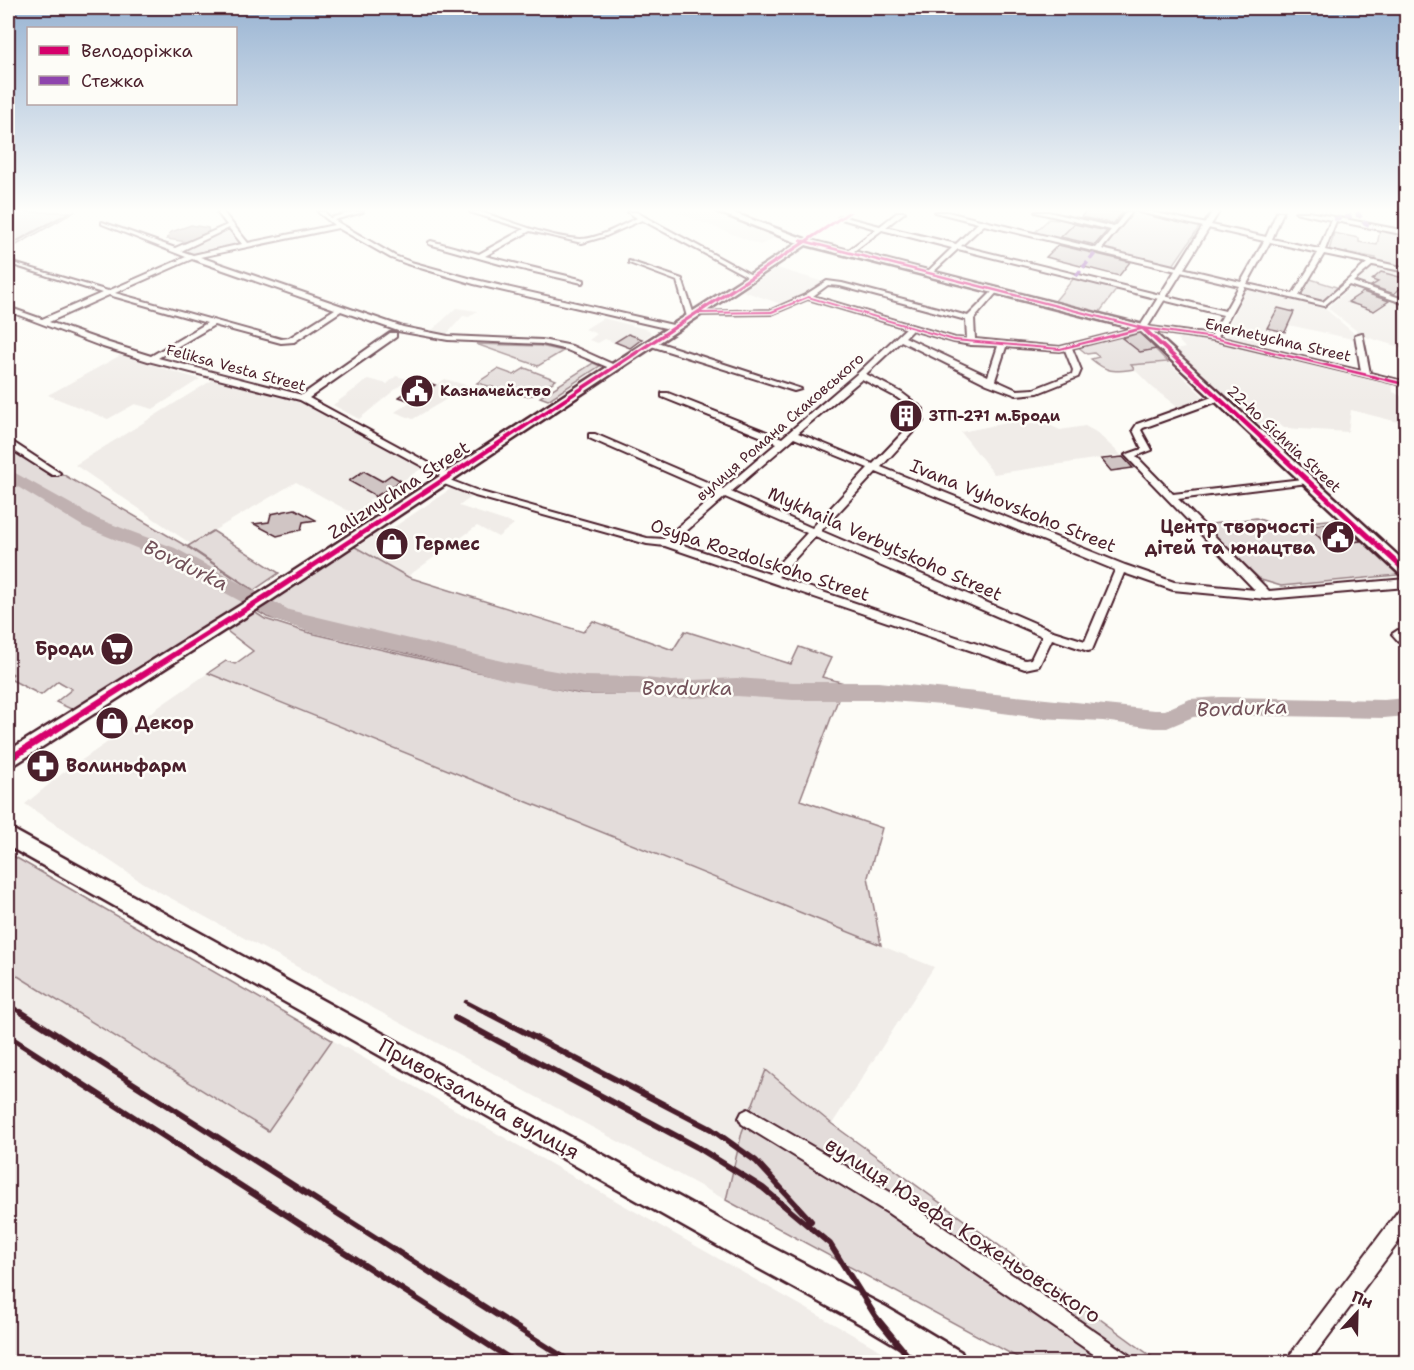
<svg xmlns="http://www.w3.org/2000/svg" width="1414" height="1370" viewBox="0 0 1414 1370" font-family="'Shantell Sans',sans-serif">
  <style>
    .built { fill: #f0ece8 }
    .green { fill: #e3dcda; stroke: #967e82; stroke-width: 1.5 }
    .water { fill: #c0b1b1; stroke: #91777b; stroke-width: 1.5 }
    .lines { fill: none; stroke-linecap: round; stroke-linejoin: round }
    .stream { stroke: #91777b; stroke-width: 2 }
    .river { fill: #c0b1b1; fill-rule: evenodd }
    .building { fill: #d0c5c4; stroke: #4a1f2b; stroke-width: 1.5 }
    .minor-casing { stroke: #4a1f2b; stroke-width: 4 }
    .tertiary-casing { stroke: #4a1f2b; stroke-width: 4 }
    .secondary-casing { stroke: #4a1f2b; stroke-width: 5 }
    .minor { fill: #fdfcf7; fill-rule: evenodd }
    .tertiary { fill: #fdfcf7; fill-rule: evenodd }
    .secondary { fill: #fdfcf7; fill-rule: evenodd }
    .rail-far1 { stroke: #4a1f2b; stroke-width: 4.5 }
    .rail { stroke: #4a1f2b; stroke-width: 6 }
    .quiet { stroke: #8e44ad; stroke-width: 4; stroke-dasharray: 7 4; stroke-linecap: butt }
    .cycleway-casing { stroke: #fdfcf7; stroke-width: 3 }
    .cycleway { fill: #d6006c; fill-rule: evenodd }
    .labels { text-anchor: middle; stroke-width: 5; stroke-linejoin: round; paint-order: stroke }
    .far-street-label { font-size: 15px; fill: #4a1f2b; stroke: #fdfcf7 }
    .far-poi-label { font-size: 15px; font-weight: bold; fill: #4a1f2b; stroke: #fdfcf7; text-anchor: start }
    .street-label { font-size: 18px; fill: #4a1f2b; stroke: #fdfcf7 }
    .poi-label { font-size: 18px; font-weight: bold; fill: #4a1f2b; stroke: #fdfcf7; text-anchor: start }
    .water-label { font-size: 20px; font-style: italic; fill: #73525a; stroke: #fdfcf7 }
    .near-street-label { font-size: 21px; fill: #4a1f2b; stroke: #fdfcf7 }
  </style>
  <rect width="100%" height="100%" fill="#fdfcf7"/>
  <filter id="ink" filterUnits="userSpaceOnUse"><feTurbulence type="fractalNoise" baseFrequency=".0167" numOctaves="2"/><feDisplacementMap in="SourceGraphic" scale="12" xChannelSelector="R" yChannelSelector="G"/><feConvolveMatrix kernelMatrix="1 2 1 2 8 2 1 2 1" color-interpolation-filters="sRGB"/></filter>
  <g filter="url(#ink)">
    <path class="built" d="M676 212H717L781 235 760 245Z
      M1374 264 1406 271V300L1354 283Z
      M777 268 827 283 787 306 743 291Z
      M1353 286 1406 303V349L1363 336 1329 309V306Z
      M1247 287 1322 306 1356 335 1357 340 1289 325 1285 332 1267 328 1260 346 1228 339 1226 331Z
      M456 308 477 311 469 317 463 316 447 334 429 333Z
      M603 318 649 330 651 334 630 348 605 339 598 343 589 340 597 334 585 329Z
      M1176 338 1216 342 1392 382 1393 392 1406 399V424L1351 410 1348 432 1284 428 1277 422 1255 424 1176 350 1185 348Z
      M121 355 185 375 200 379 153 409 135 404 108 419 48 395Z
      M1168 362 1208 401 1181 410 1152 387 1130 365Z
      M396 376 408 379 359 419 333 405 369 379 387 384Z
      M214 379 300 400 424 467 380 495 368 500 381 507 363 519 296 482 191 544 75 465Z
      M445 379 469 386 413 419 395 412Z
      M1021 420 1026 425 1043 422 1060 430 1085 426 1096 432 1121 455 994 474 961 432Z
      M452 488 473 496 459 506 514 524 498 537 477 526 407 577 357 547 387 527 391 529Z
      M208 673 934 967 832 1124 766 1070 742 1132 726 1200 143 883 25 804 63 773Z
      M8 853 332 1040 901 1362H8Z"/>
    <path class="green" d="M8 212H74L8 250Z
      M1134 212 1200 226 1172 267 1102 250Z
      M1049 219 1057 220 1060 219 1076 222 1059 239 1034 233Z
      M230 227 245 246 192 256 178 251Z
      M1380 230 1406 235V268L1375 261 1376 258 1346 252 1345 255 1329 251 1334 233 1359 238V242L1377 245Z
      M1074 278 1117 289 1099 313 1054 302Z
      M1307 278 1343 289 1324 304 1295 297Z
      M1138 332 1168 362 1131 365 1134 369C1113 372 1108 373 1091 359L1099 357 1094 353 1087 354 1077 346Z
      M476 344 540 346 563 351 538 366Z
      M593 363 600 366 548 400 540 397Z
      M525 368 556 380 533 395 525 396 477 383 498 369 514 375Z
      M8 448 52 476 59 472 186 546 258 594 73 710 56 702 72 689 58 681 41 695 8 678 13 674 8 671Z
      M1256 518 1276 525 1338 519 1398 575 1281 586 1261 580 1204 525Z
      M213 531 279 573 254 590 188 546Z
      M350 544 408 577 583 632 593 621 673 650 685 631 791 664 799 647 831 658 822 677 859 687 943 690 1037 705 1101 708 1152 715H1162L1187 705 1232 702 1371 706 1404 703 1406 704V710L1222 709 1193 711 1169 722H1156L1089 713 1039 712 943 699 755 692 687 696 652 692 582 691 528 682 308 630 267 617 252 608Z
      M251 610 265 619 306 632 478 672 581 694H638L687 697 755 693 839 697 800 800 882 828 868 877 881 945 208 673 226 661 235 664 253 651 223 628Z
      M8 853 332 1040 268 1131 8 970Z
      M766 1070 832 1124 1159 1362H1026L726 1200 742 1132Z"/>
    <path class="water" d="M191 225 208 228 209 232 187 242 167 239 171 232Z"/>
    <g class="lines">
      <path class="stream" d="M8 246 70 212"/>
      <path class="river" d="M8 469 98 519 175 548 289 610 510 663 584 676 638 677 672 681 737 678 793 682H878L1154 710H1165L1190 699 1221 697 1384 700 1406 698V716L1384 718 1221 715 1193 717 1167 728H1154L1103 721 1039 718 942 705 878 700H793L737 696 672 699 638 695 584 694 510 681 412 654 313 633 275 620 161 558 84 527 8 481Z"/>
    </g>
    <path class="building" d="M1085 212H1123L1113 224 1081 217Z
      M1074 224 1107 231 1095 245 1061 237Z
      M1058 245 1122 260 1130 262 1119 276 1046 257Z
      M1381 272 1407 279V282L1394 294 1371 286 1378 282 1372 280Z
      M1363 292 1389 301 1374 311 1348 302Z
      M1278 308 1294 312 1285 332 1267 328Z
      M1139 333 1149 342 1156 349 1140 352 1122 338Z
      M628 334 642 339 630 348 615 342Z
      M423 381 435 385 411 401 399 397Z
      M1123 457 1133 468 1111 471 1101 459Z
      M364 471 382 481 391 475 401 481 375 497 373 494 349 481Z
      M295 509 316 520 303 522 301 530 277 536 254 524 269 522 271 514Z
      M1341 522 1361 541 1327 545 1308 526Z"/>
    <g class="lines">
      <g class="minor-casing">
        <path id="minor" d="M217 212H223L248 243 334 225 318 212H325L330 218 352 212H363L334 220 395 256 411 262 476 280 677 326 678 328 674 330 474 284 407 264 391 258 338 228 200 257 403 327 448 336 542 340 572 346 619 367 612 369 567 350 542 344 448 340 398 331 341 311 294 342 281 343 214 325 158 358 302 395 390 333H396V337L309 398 453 476 447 479 481 492 647 538 664 539 717 494 589 438V434H595L723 489 777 443 662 397V393H668L782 438 858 373 906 328 808 299 772 314 694 315 695 317 691 319 687 317 677 281 629 263V261L682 279 693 312 771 310 805 295 827 281 842 283 968 316 996 288 1000 290 998 291 974 319 975 339 1060 347 1143 326 1212 335 1223 315 958 249 931 274H927V272L952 248 882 230 850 254H846V252L876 229 838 218 841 216 880 226 898 212H905L886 227 956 244 978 223 935 212H947L1096 248 1111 230 1035 212H1048L1114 227 1126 212H1132L1102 249 1241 282 1264 241 1139 212H1152L1266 237 1277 212H1283L1272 239 1319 249 1331 220 1295 212H1309L1406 231V235L1336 221 1325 250 1406 268V272L1373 265 1353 282 1406 300V304L1349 285 1324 306 1245 287 1218 337 1361 371 1355 335 1362 333 1370 373 1406 382V386L1214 340 1143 330 1072 348 1081 370 1078 377 1038 393 1016 395 987 384 901 341 866 374 902 393 923 409V421L881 467 1125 565 1174 582 1255 590 1125 455 1142 449 1133 430 1137 424 1215 396H1221V400L1143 428 1141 430 1152 450 1136 456 1173 494 1311 478 1313 480 1308 483 1178 499 1269 591 1406 579V587L1266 599 1173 590 1124 573 1092 650 1088 651 1052 639 1039 666 1025 669 665 546 647 544 475 496 439 482V478H444L300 400 148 361 103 347 8 311V307L42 319 102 293 13 265V263L108 291 186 257 102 224V222L175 248 227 225ZM984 225 1239 286 1225 311 961 246ZM229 228 242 244 193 255 181 251ZM1270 242 1318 253 1293 294 1247 284ZM1324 254 1367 263 1323 302 1299 296ZM192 259 335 309 289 338 281 339 115 293ZM828 285 840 286 966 320 967 339 955 338 813 296ZM109 295 207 323 151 356 109 343 49 322ZM912 330 954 342 971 345 998 346 988 376 905 337ZM1006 347 1060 351 1065 350 1073 370 1072 374 1034 389 1017 390 995 380ZM862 379 896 397 915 410 916 419 873 464 798 433ZM794 438 868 468 812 528 731 492ZM876 472 1115 570 1085 641 1053 631 821 531ZM725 497 807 533 769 574 674 542ZM815 537 1042 636 1031 659 1025 660 778 577Z
          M470 212H481C511 221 549 238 580 239 599 239 621 225 637 218L628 212H636L755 277 750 278 642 220 606 236 582 243 530 231 485 256 584 280V282L582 283 500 264 429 244V242L431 241 479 254 524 229Z
          M648 341H654L801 389 794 391 648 345Z
          M8 440 11 441 60 473 58 475H52L8 447Z
          M1398 630 1406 635V646L1402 645 1392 634Z
          M748 1109 902 1199 1129 1355 1132 1362H1105L888 1213 742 1124 739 1118 742 1112Z
          M1406 1208V1232L1309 1362H1287L1290 1355 1399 1210Z"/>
      </g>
      <g class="tertiary-casing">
        <path id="tertiary" d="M1212 212H1219L1147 328 1140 330 1139 328Z"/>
      </g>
      <g class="secondary-casing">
        <path id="secondary" d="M718 212H731L808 240 1147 326 1406 563V576L1401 575 1139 330 806 245 270 601 14 765 8 767V751L260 593 798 243Z
          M8 827 752 1237 886 1307 961 1352 965 1362H925L866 1327 734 1255 8 846Z"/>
      </g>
      <use href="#minor" class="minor"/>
      <use href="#tertiary" class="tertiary"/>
      <use href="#secondary" class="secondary"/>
      <path class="rail-far1" d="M466 1002 489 1014
        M8 1004 23 1014"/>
      <path class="rail" d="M21 1012 571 1362
        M486 1012 711 1129 756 1161 811 1221
        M455 1018 697 1147 763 1188 830 1244 876 1317 913 1362
        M8 1036 515 1362"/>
      <path class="quiet" d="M1357 212 1365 223 1373 227
        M1334 219 1359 215
        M1076 276 1097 251"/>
      <g class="cycleway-casing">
        <path id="cycleway" d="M847 212H852L809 241 1143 327 1214 337 1406 383V386L1214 339 1148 330 1406 568V573H1404L1142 330 1060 350 954 341 808 298 772 313 698 314 267 599 11 762 8 763V756L263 595 802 242 800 241V239L805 240ZM806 243 1138 328 1060 348 954 339 808 296 771 311 702 312Z"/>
      </g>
      <use href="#cycleway" class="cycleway"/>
    </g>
  </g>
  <linearGradient id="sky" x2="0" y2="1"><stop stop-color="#98b3d2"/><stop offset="0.52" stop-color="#fefefb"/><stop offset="1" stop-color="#fefefb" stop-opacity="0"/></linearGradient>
  <rect width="1414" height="404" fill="url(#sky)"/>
  <defs>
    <g id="civic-disc" transform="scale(1.725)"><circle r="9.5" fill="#4a1f2b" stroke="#fdfcf7"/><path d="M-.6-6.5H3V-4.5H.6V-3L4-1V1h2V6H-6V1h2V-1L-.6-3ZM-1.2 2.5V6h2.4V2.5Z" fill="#fff"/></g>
    <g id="building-disc" transform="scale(1.725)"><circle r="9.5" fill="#4a1f2b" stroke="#fdfcf7"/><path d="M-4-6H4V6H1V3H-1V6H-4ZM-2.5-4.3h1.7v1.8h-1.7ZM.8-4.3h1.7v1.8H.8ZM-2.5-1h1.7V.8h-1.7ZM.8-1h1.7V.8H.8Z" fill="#fff"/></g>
    <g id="shop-disc" transform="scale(1.725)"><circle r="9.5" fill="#4a1f2b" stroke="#fdfcf7"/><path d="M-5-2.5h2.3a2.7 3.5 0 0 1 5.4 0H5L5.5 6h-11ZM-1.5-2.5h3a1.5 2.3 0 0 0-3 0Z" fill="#fff"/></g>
    <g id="supermarket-disc" transform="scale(1.725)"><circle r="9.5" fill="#4a1f2b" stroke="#fdfcf7"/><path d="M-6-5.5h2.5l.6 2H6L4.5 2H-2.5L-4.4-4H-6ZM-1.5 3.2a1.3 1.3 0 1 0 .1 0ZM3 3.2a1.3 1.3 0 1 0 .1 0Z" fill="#fff"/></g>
    <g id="pharmacy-disc" transform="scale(1.725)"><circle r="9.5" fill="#4a1f2b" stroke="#fdfcf7"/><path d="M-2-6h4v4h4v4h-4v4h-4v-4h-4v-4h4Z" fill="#fff"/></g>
  </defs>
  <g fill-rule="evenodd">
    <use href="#civic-disc" x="417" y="391"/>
    <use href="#building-disc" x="906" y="416"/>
    <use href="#civic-disc" x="1338" y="537"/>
    <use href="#shop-disc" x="392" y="544"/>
    <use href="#supermarket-disc" x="117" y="649"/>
    <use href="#shop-disc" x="112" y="723"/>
    <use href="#pharmacy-disc" x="43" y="766"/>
  </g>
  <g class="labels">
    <g class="far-street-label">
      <text transform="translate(1278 340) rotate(13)" y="5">Enerhetychna Street</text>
      <text transform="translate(236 368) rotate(15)" y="5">Feliksa Vesta Street</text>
      <text transform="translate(780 427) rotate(-41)" y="5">вулиця Романа Скаковського</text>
      <text transform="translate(1284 439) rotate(43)" y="5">22-ho Sichnia Street</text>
    </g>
    <g class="far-poi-label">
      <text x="440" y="396">Казначейство</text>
      <text x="929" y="421">ЗТП-271 м.Броди</text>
    </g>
    <g class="street-label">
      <text transform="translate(399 490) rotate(-33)" y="6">Zaliznychna Street</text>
      <text transform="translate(1013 506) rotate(22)" y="6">Ivana Vyhovskoho Street</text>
      <text transform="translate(885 544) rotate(24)" y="6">Mykhaila Verbytskoho Street</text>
      <text transform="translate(760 560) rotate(18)" y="6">Osypa Rozdolskoho Street</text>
    </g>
    <g class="poi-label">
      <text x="1315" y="533" text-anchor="end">Центр творчості<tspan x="1315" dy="21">дітей та юнацтва</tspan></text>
      <text x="415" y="550">Гермес</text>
      <text x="94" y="655" text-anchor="end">Броди</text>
      <text x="135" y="729">Декор</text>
      <text x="66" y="772">Волиньфарм</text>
    </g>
    <g class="water-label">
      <text transform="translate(186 565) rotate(26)" y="7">Bovdurka</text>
      <text x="687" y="695">Bovdurka</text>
      <text transform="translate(1242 708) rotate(-2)" y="7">Bovdurka</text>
    </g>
    <g class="near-street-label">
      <text transform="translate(479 1099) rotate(29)" y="7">Привокзальна вулиця</text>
      <text transform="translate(963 1230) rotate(33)" y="7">вулиця Юзефа Коженьовського</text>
    </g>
  </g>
  <rect width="1414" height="1370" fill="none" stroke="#fdfcf7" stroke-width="30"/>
  <rect x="15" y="15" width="1384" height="1340" fill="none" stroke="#4a1f2b" stroke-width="2" filter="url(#ink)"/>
  <rect x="27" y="27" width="210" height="78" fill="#fdfcf7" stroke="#b5a4a5" stroke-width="1.5"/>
  <rect x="39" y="46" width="30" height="9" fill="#d6006c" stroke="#b5a4a5" stroke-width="1.5"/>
  <text x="81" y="57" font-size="18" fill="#4a1f2b">Велодоріжка</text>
  <rect x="39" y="76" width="30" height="9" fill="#8e44ad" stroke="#b5a4a5" stroke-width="1.5"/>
  <text x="81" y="87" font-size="18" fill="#4a1f2b">Стежка</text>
  <g transform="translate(1357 1313) rotate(22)" stroke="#fdfcf7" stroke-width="4.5" paint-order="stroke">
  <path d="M0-4.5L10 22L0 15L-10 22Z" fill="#4a1f2b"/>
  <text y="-9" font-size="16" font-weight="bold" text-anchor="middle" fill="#4a1f2b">Пн</text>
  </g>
</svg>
